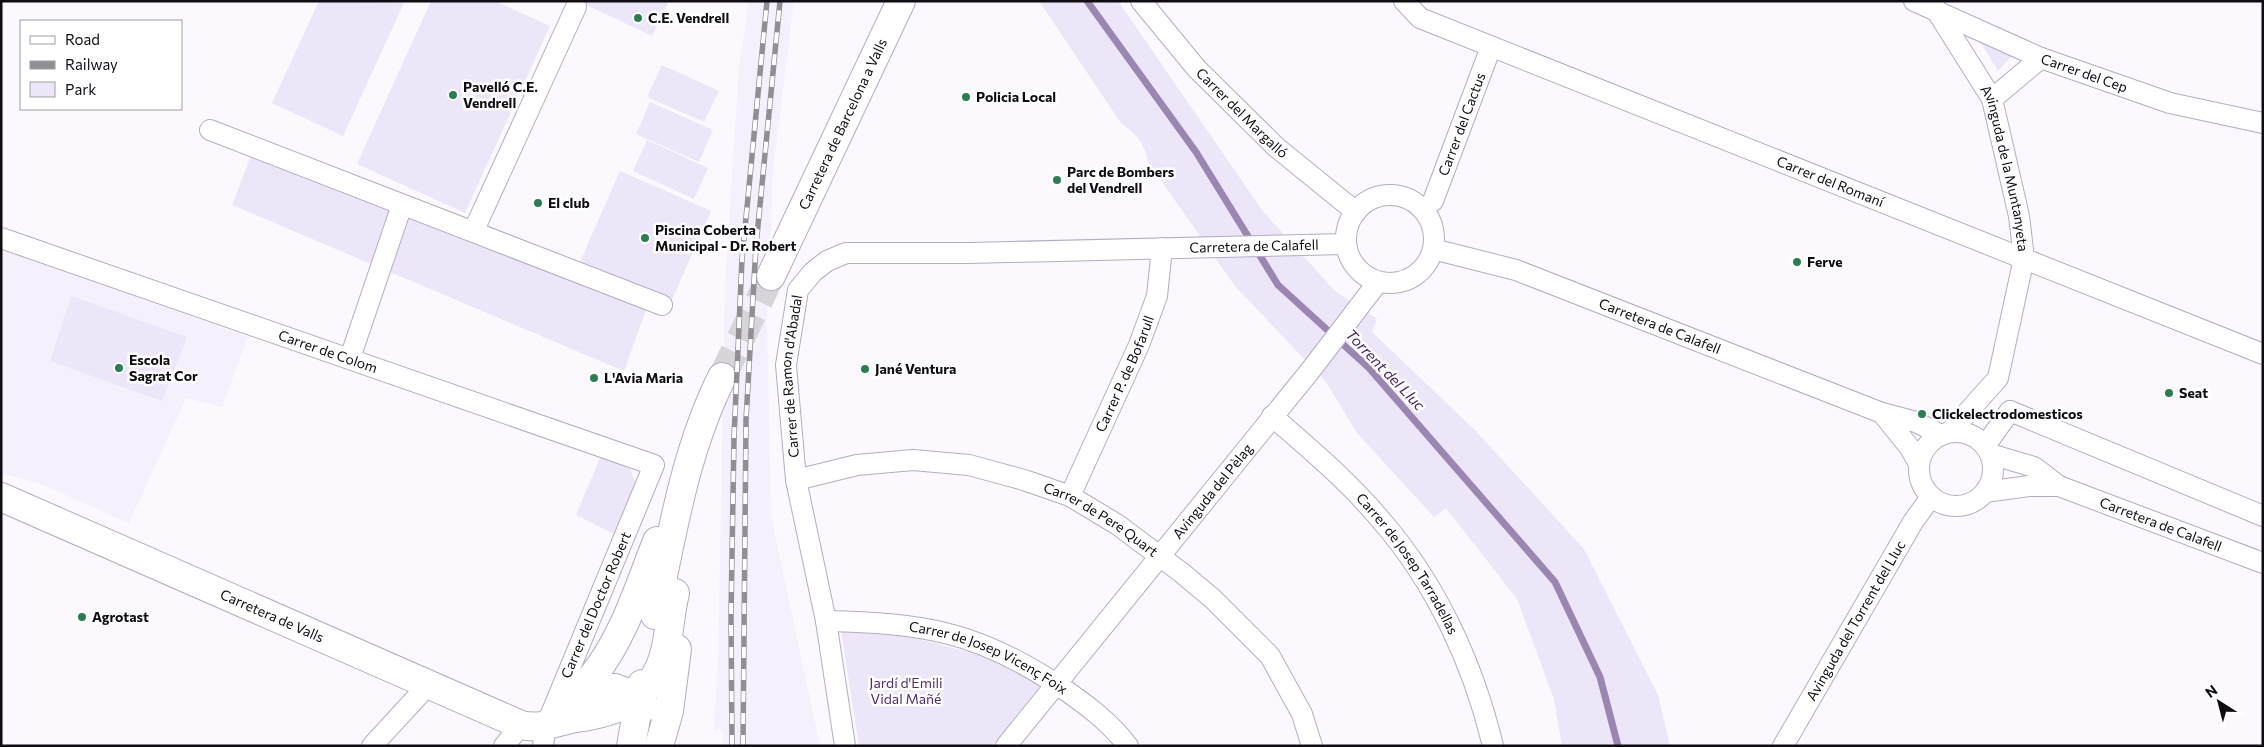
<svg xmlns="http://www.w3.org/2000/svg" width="2264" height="747" viewBox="0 0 2264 747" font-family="Commissioner,sans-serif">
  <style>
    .built { fill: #f5f0fc }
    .green { fill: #ede5f8 }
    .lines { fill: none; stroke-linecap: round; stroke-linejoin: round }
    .stream { stroke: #9a86b1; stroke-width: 7 }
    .secondary-tunnel { stroke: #d8d5da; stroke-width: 28; stroke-dasharray: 28 14; stroke-linecap: butt }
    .street-casing { stroke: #b5acc1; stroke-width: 22 }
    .secondary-casing { stroke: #b5acc1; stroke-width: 30 }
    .street { stroke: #fff; stroke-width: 20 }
    .secondary { stroke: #fff; stroke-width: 28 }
    .rail-casing { stroke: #918e94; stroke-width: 5.5 }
    .rail { stroke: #fff; stroke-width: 4; stroke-dasharray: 11; stroke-linecap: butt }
    .poi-dot { fill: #2a7e51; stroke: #fff; stroke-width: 2 }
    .labels { text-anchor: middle; stroke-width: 5; stroke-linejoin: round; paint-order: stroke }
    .poi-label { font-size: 14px; font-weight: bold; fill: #100c13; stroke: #fff; text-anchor: start }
    .street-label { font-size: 14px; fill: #100c13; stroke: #fff }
    .park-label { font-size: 14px; fill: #512d71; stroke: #fff }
    .water-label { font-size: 15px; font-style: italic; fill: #441f63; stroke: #fff }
  </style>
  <rect width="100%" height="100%" fill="#fbf9fd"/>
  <path class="built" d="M749 1H794L773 170 767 318 771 516 820 746H724L722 729 714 730 718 664 725 284 739 67Z
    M1 248 248 337 222 407 186 398 129 523 41 484 1 473Z"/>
  <path class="green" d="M319 1 404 3 343 136 272 103Z
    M431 1H495L550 26 465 213 357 164Z
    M578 1H669L652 36Z
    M1039 1H1118L1262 210 1335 291 1377 319 1372 332 1475 430 1584 549 1658 695 1670 746H1562L1554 699 1517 599 1446 508 1434 517 1357 433 1326 382 1235 286 1148 162C1145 144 1136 133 1121 123Z
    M1978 38 2017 51 1998 71Z
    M662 65 719 91 704 122 647 97Z
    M650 102 713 130 699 162 636 134Z
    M647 140 708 168 694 199 633 171Z
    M252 153 647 307 624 371 232 205Z
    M620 171 711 211 670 304 579 264Z
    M71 296 187 337 162 401 50 361Z
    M600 458 629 466 637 488 616 535 576 515Z
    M880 629 984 656 1041 685 992 746H859L841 631Z"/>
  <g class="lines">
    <path class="stream" d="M1087 1 1196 152 1278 285 1369 368 1555 582 1600 677 1618 746"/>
    <path class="secondary-tunnel" d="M722 377 771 276"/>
    <g class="street-casing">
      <g id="street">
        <path id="s1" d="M1141 1 1197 69 1276 147 1356 212"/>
        <path id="s2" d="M1404 1 1420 18 2263 354"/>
        <path id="s3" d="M1914 1 2041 58 2170 103 2263 123"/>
        <path id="s4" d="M1933 1 1936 10 1992 99 2019 216 2024 258 1998 378 1950 432"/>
        <path d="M1992 99 2041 58"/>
        <path d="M210 130C361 189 512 246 662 305"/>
        <circle cx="1390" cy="239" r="44"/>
        <path id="s5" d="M1433 201 1491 47"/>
        <path d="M474 230 576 7"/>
        <path id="s6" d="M1 238 654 465 546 726 543 746"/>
        <path id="s7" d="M1433 249 1516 270 1882 413 1916 422 1941 435"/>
        <path d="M350 358 402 205"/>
        <path d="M2010 411 2263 516"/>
        <path d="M1882 413 1910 448 1919 464"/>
        <path id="s8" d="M1272 416C1310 449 1348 481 1380 519 1436 583 1473 663 1493 746"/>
        <circle cx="1956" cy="469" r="37"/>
        <path d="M1985 446 2010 411"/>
        <path id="s9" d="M1990 454 2034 467 2059 486 2263 563"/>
        <path id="s10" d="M796 480 857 465 913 460 969 465 1024 480 1070 496 1118 525 1182 573 1213 599 1270 656 1302 714 1312 746"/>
        <path d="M1985 492 2029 486H2059"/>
        <path id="s11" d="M1070 496 1139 345 1157 296 1162 248"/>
        <path id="s12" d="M826 621C921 623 976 631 1056 684 1083 702 1108 720 1128 746"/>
        <path d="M372 746 429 684"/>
        <path d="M504 746 521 725"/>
        <path id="s13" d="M845 746 826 621 796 480 786 365 798 290 813 272 827 261 846 253H969L1346 244"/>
        <path id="s14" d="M1006 746 1310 371 1378 282"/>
        <path id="s15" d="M1783 746 1913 522 1931 497"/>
      </g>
    </g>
    <g class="secondary-casing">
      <g id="secondary">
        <path id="s16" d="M771 276 901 1"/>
        <path id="s17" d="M1 497 521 725C542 730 557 721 577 718 626 711 658 694 667 642 670 625 671 609 675 593"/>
        <path d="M655 615C672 534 685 451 722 377"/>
        <path d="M582 689 615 688 639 697 645 707"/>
        <path d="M547 725C562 709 579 694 592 677 623 639 639 587 657 541"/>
        <path d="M631 746 642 684"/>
        <path d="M659 746 669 711 677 649"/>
      </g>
    </g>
    <use href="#street" class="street"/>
    <use href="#secondary" class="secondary"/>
    <g class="rail-casing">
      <path id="rail" d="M732 746 731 615 734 438 742 259 767 1
        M743 746 746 420 756 246 780 1"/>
    </g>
    <use href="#rail" class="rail"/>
  </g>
  <g class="poi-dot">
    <circle cx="638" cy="18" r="5"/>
    <circle cx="453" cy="95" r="5"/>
    <circle cx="966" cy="97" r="5"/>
    <circle cx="1057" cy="180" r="5"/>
    <circle cx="538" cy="203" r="5"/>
    <circle cx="645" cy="238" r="5"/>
    <circle cx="1797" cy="262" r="5"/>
    <circle cx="119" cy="368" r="5"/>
    <circle cx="865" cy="369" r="5"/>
    <circle cx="594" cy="378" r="5"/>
    <circle cx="2169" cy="393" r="5"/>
    <circle cx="1922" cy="414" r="5"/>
    <circle cx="82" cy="617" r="5"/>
  </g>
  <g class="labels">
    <g class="poi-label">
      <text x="648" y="23">C.E. Vendrell</text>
      <text x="463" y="92">Pavelló C.E.<tspan x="463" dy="16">Vendrell</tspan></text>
      <text x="976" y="102">Policia Local</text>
      <text x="1067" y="177">Parc de Bombers<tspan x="1067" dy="16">del Vendrell</tspan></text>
      <text x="548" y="208">El club</text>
      <text x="655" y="235">Piscina Coberta<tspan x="655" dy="16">Municipal - Dr. Robert</tspan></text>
      <text x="1807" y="267">Ferve</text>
      <text x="129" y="365">Escola<tspan x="129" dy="16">Sagrat Cor</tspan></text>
      <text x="875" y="374">Jané Ventura</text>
      <text x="604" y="383">L'Avia Maria</text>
      <text x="2179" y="398">Seat</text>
      <text x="1932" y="419">Clickelectrodomesticos</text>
      <text x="92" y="622">Agrotast</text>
    </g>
    <g class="street-label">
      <text dy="5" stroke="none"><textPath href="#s3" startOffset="185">Carrer del Cep</textPath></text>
      <text dy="5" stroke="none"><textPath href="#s1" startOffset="151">Carrer del Margalló</textPath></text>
      <text dy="5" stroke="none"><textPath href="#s5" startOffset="82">Carrer del Cactus</textPath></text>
      <text dy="5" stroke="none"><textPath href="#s16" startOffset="168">Carretera de Barcelona a Valls</textPath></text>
      <text dy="5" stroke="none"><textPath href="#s4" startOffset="185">Avinguda de la Muntanyeta</textPath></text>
      <text dy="5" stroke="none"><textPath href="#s2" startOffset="465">Carrer del Romaní</textPath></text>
      <text dy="5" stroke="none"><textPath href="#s13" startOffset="932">Carretera de Calafell</textPath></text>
      <text dy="5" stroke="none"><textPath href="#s7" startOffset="240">Carretera de Calafell</textPath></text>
      <text dy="5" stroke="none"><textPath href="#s6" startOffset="346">Carrer de Colom</textPath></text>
      <text dy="5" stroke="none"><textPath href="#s11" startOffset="134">Carrer P. de Bofarull</textPath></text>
      <text dy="5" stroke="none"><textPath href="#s13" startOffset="375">Carrer de Ramon d'Abadal</textPath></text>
      <text dy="5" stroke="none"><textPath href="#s14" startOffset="328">Avinguda del Pèlag</textPath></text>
      <text dy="5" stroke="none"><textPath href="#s10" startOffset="319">Carrer de Pere Quart</textPath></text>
      <text dy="5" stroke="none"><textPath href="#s9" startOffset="186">Carretera de Calafell</textPath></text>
      <text dy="5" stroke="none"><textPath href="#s8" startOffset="202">Carrer de Josep Tarradellas</textPath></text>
      <text transform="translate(596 605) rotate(-67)" y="5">Carrer del Doctor Robert</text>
      <text dy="5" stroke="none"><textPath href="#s17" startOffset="296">Carretera de Valls</textPath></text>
      <text dy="5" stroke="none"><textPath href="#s15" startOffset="145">Avinguda del Torrent del Lluc</textPath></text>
      <text dy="5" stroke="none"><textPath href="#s12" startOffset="169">Carrer de Josep Vicenç Foix</textPath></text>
    </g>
    <g class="park-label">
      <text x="906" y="688">Jardí d'Emili<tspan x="906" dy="16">Vidal Mañé</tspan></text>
    </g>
    <g class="water-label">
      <text transform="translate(1385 370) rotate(46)" y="5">Torrent del Lluc</text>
    </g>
  </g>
  <rect width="2264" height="747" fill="none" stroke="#100c13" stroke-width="5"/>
  <rect x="20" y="20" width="162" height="90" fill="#ffffff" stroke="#9f9ea1"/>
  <rect x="30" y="36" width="25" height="8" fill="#ffffff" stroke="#9f9ea1"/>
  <text x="65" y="45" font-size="15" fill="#100c13">Road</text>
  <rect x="30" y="61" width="25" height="8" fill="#918e94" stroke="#9f9ea1"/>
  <text x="65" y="70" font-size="15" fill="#100c13">Railway</text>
  <rect x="30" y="82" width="25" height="15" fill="#ede5f8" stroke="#9f9ea1"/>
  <text x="65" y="95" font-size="15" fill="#100c13">Park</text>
  <g transform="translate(2219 702) rotate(324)" stroke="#ffffff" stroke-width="4" paint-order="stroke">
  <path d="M0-4L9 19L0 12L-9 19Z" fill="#100c13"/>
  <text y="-8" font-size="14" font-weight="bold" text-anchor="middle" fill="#100c13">N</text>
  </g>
</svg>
